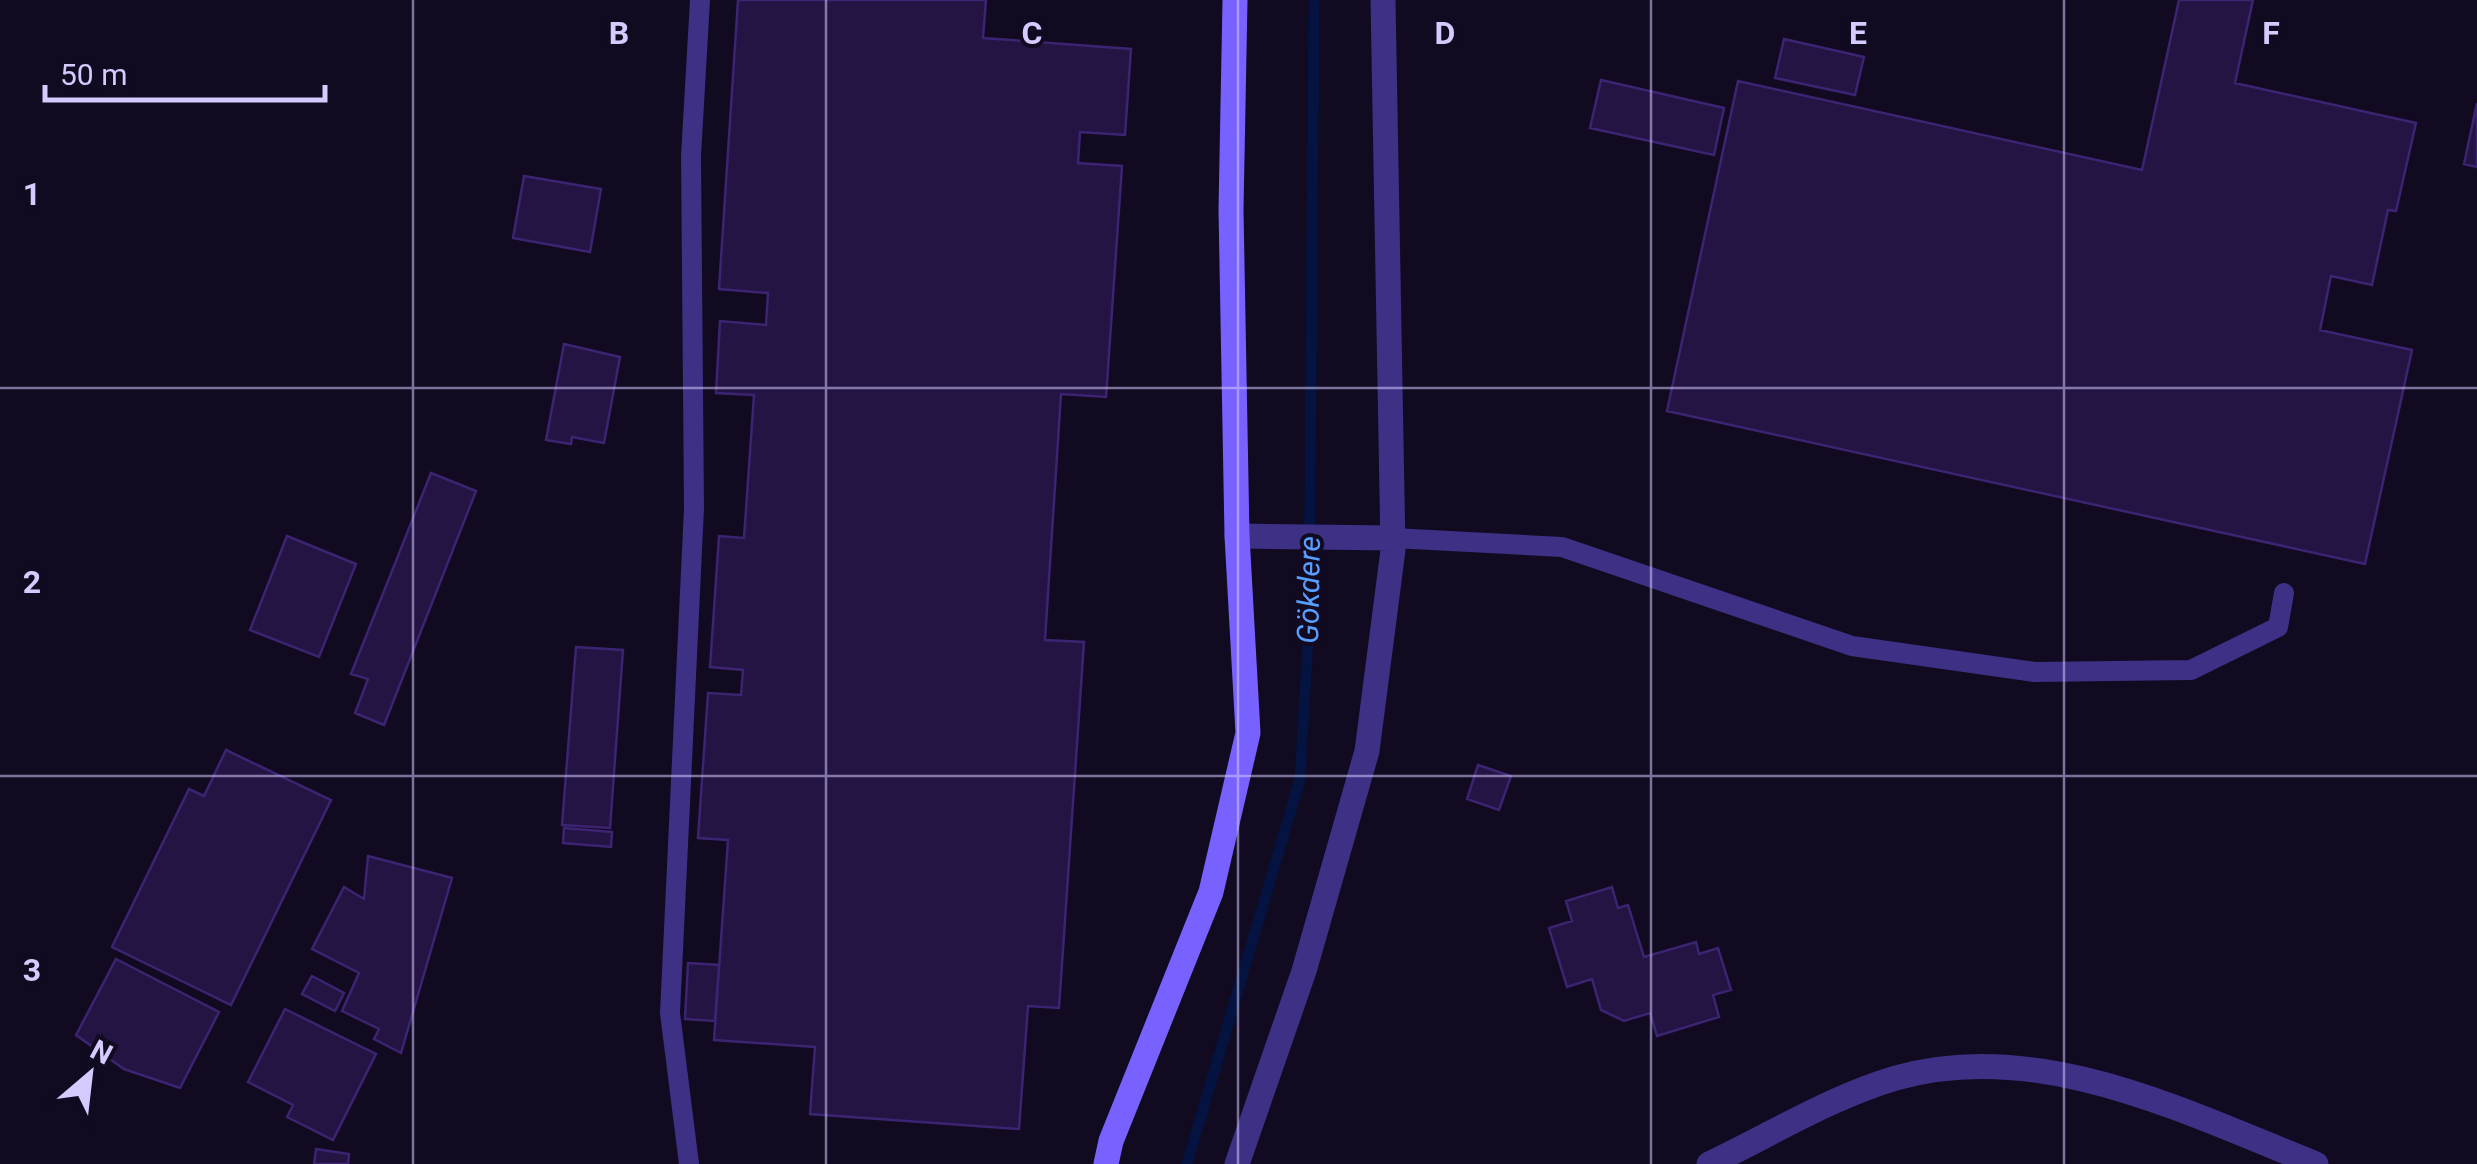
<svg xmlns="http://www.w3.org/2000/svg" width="2477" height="1164" viewBox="0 0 2477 1164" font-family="Roboto,sans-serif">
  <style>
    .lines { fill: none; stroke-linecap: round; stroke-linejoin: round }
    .stream { stroke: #041340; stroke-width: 11 }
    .building { fill: #231443; stroke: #3c2472; stroke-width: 2.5 }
    .service { stroke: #3d3085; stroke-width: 20 }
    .minor { stroke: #3d3085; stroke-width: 25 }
    .secondary { stroke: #7761ff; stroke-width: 25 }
    .grid { fill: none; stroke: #d6caff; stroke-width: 2.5; stroke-opacity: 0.55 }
    .labels { text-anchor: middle; stroke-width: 8; stroke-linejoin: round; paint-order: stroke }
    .water-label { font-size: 30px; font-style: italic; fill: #589eff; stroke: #110a20 }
    .grid-label { font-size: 32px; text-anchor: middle; font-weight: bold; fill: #d6caff; stroke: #110a20; stroke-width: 8; stroke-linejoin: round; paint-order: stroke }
  </style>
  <rect width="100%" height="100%" fill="#110a20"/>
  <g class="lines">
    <path class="stream" d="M1187 1164 1300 779 1309 621 1314 0"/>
  </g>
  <path class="building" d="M738 0H986L983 38 1131 49 1125 135 1080 132 1078 163 1122 166 1106 397 1061 394 1045 640 1084 642 1059 1008 1028 1006 1019 1129 810 1114 815 1047 714 1040 728 840 698 838 708 693 741 695 743 670 710 667 719 536 744 538 754 395 716 393 720 321 766 325 768 293 719 289Z
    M2179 0H2253L2235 83 2416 123 2396 211 2388 210 2372 285 2331 276 2320 330 2412 350 2365 564 1667 411 1738 81 2142 170Z
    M1784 39 1864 57 1855 95 1775 78Z
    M1601 80 1724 108 1714 155 1590 128Z
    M2477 103V167L2464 164Z
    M524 176 601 189 590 252 513 238Z
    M564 344 620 357 604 443 572 437 571 444 546 440Z
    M431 473 476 491 384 725 355 713 368 679 351 674Z
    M287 536 356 564 319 657 250 630Z
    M576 647 623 650 610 828 562 825Z
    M226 750 331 800 231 1005 112 947 189 789 204 796Z
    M1478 765 1511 776 1499 810 1467 799Z
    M564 828 612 832 611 847 563 843Z
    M368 856 452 878 401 1053 374 1039 379 1029 342 1011 359 973 312 949 344 887 364 899Z
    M1612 887 1618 908 1628 905 1644 957 1696 942 1699 954 1718 948 1731 990 1713 995 1719 1017 1657 1036 1650 1013 1624 1021 1601 1010 1592 979 1567 987 1549 928 1572 921 1566 901Z
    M116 959 219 1012 180 1088 124 1069 76 1035Z
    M688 963 719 965 715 1021 685 1019Z
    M312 976 344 993 335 1011 302 994Z
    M285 1009 376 1054 333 1140 287 1117 293 1105 248 1082Z
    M316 1149 349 1154 348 1164H314Z"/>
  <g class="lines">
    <path class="service" d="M1393 538 1562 547 1852 646 2035 672 2191 670 2278 627 2284 593
      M689 1164 670 1013 694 508 691 156 700 0"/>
    <path class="minor" d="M1237 536 1393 538
      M1237 1164 1304 971 1367 751 1393 550 1383 0
      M1709 1164C1770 1135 1831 1097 1896 1078 2039 1037 2187 1113 2316 1164"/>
    <path class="secondary" d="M1106 1164 1111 1141 1211 892 1248 733 1237 536 1231 210 1235 0"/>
  </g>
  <path class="grid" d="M413 0V1164M826 0V1164M1238 0V1164M1651 0V1164M2064 0V1164M0 388H2477M0 776H2477"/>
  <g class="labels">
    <g class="water-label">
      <text transform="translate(1309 590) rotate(-89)" y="10">Gökdere</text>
    </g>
  </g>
  <g class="grid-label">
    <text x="619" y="44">B</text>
    <text x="1032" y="44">C</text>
    <text x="1445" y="44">D</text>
    <text x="1858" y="44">E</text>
    <text x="2271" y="44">F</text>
    <text x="32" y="205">1</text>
    <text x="32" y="593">2</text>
    <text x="32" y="981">3</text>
  </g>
  <g transform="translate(90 1074) rotate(28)" stroke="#110a20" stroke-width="8" paint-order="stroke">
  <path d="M0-8L18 38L0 25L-18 38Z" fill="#d6caff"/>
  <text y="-15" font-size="28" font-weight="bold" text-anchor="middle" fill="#d6caff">N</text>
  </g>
  <path d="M45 85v15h280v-15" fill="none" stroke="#d6caff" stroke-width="5"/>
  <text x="60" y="85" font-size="30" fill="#d6caff" stroke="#110a20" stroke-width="8" paint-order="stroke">50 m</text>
</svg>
